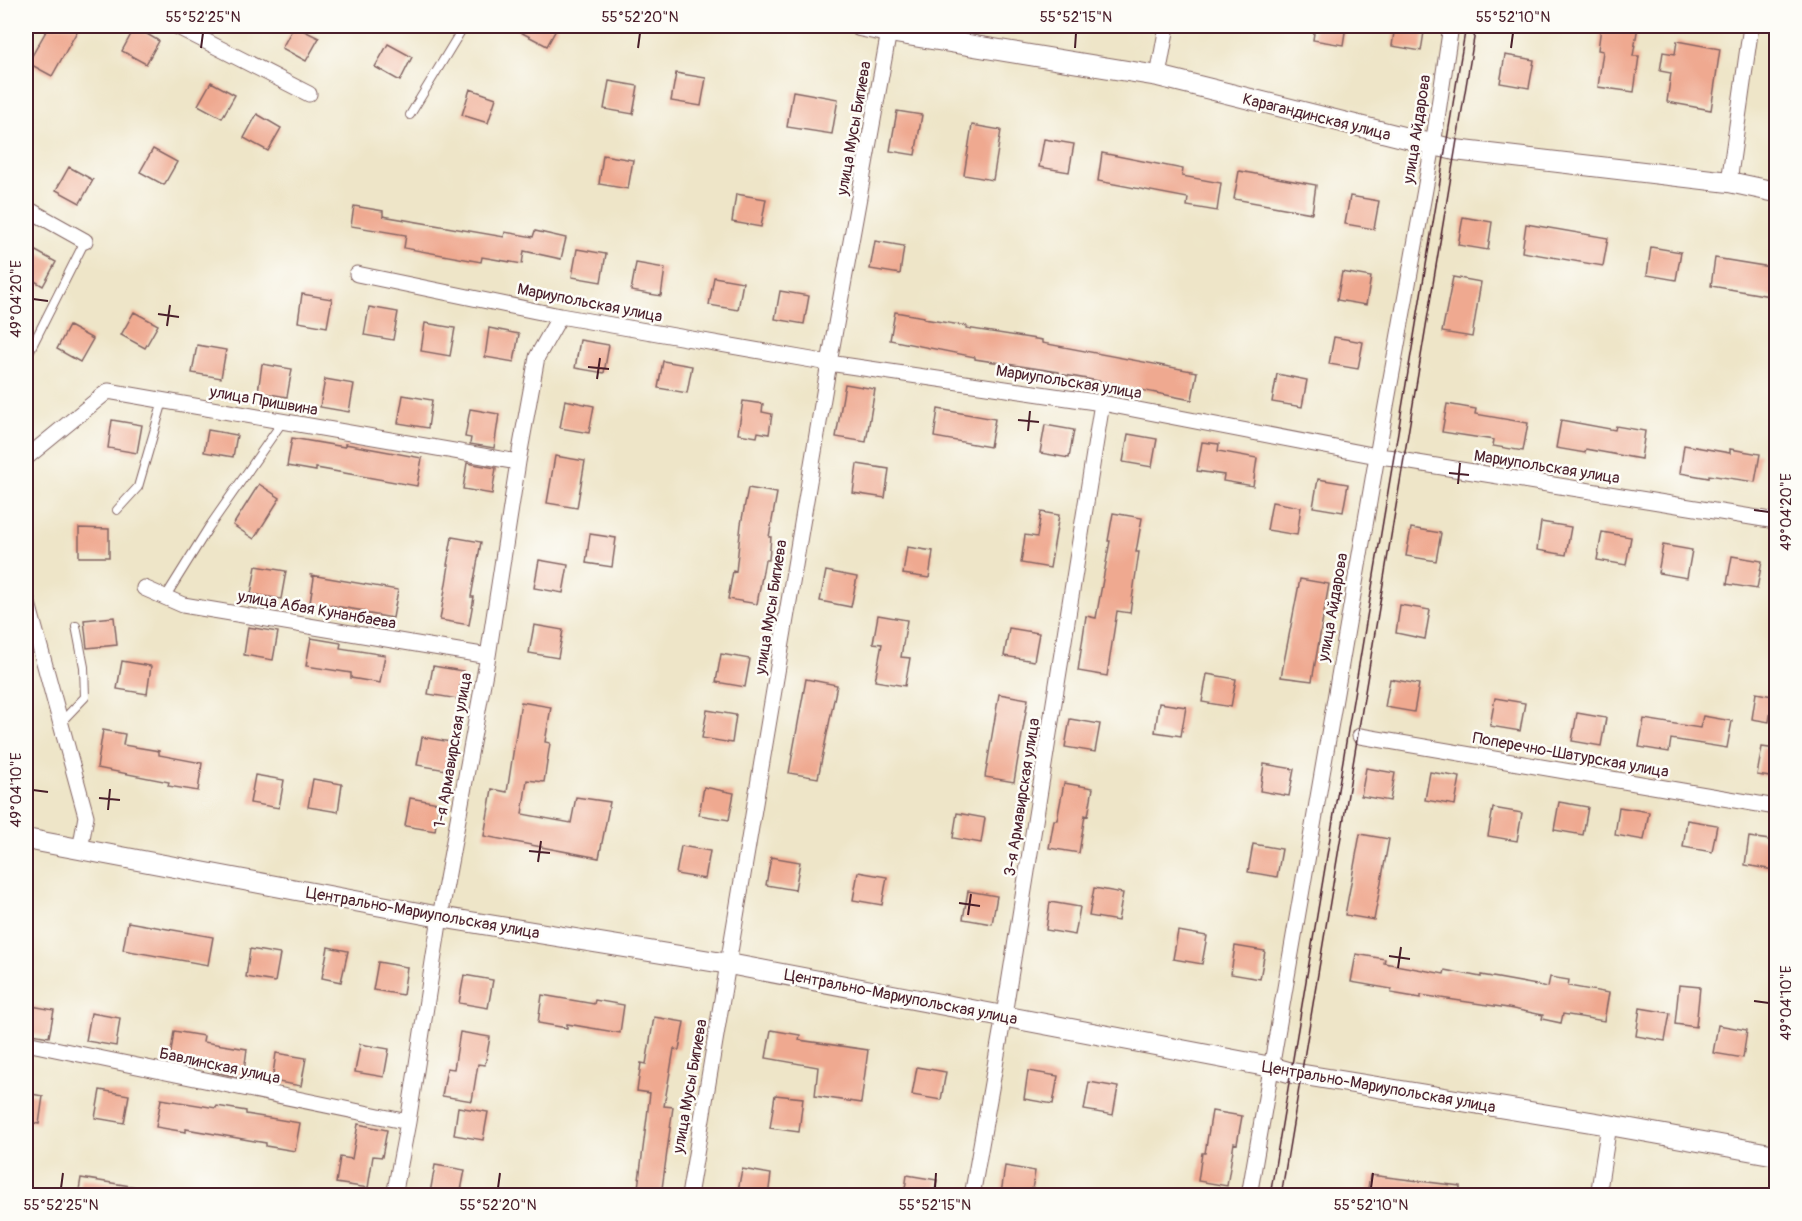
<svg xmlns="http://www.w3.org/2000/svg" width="1802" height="1221" viewBox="0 0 1802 1221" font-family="Pangolin,sans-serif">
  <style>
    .building { fill: #efa990 }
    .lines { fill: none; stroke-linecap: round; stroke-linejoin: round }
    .service-casing { stroke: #836462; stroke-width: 10 }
    .minor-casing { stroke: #836462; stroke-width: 17 }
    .tertiary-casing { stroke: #836462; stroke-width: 22 }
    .service { stroke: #fff; stroke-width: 8 }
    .minor { stroke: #fff; stroke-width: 15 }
    .tertiary { stroke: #fff; stroke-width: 20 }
    .tram { stroke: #4a1f2b; stroke-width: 1.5 }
    .ticks { fill: none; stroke: #4a1f2b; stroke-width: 2 }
    .labels { text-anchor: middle; stroke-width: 5; stroke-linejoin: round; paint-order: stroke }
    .street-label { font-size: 16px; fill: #4a1f2b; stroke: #fdfcf7 }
    .neatline { fill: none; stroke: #4a1f2b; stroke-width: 2 }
    .ticks-label { font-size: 15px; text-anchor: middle; fill: #4a1f2b }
  </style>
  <rect width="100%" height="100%" fill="#fdfcf7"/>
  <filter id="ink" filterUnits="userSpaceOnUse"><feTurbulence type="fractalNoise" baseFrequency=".0167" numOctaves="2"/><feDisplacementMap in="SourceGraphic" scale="12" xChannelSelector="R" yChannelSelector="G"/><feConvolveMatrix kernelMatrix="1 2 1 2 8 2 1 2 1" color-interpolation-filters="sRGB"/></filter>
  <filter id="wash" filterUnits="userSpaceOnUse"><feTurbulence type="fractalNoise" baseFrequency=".008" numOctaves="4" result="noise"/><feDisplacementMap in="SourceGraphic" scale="24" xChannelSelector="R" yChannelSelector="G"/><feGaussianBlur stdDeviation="1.35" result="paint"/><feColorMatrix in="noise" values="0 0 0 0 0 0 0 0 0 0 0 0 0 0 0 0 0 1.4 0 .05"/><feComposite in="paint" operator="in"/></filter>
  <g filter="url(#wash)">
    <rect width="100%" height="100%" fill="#eee5c8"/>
    <g id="blocks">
      <path class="building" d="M49 26H80L52 76 28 63Z
        M294 26 319 38 306 61 282 48Z
        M509 26H558L547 46Z
        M1315 26H1346L1343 45 1313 40Z
        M1395 26H1425L1421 51 1392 46Z
        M1610 26H1638L1633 56H1639L1634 92 1598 87 1603 51 1598 50 1601 27 1609 28Z
        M135 27 159 41 146 64 122 51Z
        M1677 41 1720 49 1711 110 1667 102 1671 73 1660 71 1663 52 1675 54Z
        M388 44 412 57 400 81 375 67Z
        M1505 55 1534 60 1529 88 1500 83Z
        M676 73 706 78 701 106 671 101Z
        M609 81 638 86 633 114 604 109Z
        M211 82 235 95 222 118 198 105Z
        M470 89 496 98 488 123 462 115Z
        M793 91 838 99 832 134 787 127Z
        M897 111 922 115 915 155 890 151Z
        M257 114 281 128 268 151 244 138Z
        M972 125 1001 130 993 180 964 175Z
        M1044 139 1074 144 1069 172 1039 167Z
        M153 149 177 162 164 185 140 172Z
        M1102 153 1183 169 1182 176 1221 183 1217 211 1187 206 1188 198 1098 181Z
        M603 155 633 160 628 189 599 184Z
        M69 167 93 180 80 203 56 190Z
        M1239 171 1316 185 1312 213 1234 199Z
        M736 194 766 199 761 227 732 222Z
        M1350 196 1379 201 1374 229 1345 224Z
        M354 206 383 211V216L504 237 505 232 533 237 535 231 566 238 561 259 524 251 522 264 482 257 481 262 404 248 406 235 351 226Z
        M1463 217 1492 222 1488 250 1458 245Z
        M1526 224 1608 238 1603 266 1522 252Z
        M875 241 904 246 900 274 870 269Z
        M1651 247 1681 252 1676 280 1647 275Z
        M32 249 56 262 43 286 26 276V262Z
        M577 249 606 254 601 282 572 277Z
        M1715 258 1776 268V297L1711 286Z
        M636 263 665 268 661 296 631 291Z
        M1342 272 1371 277 1366 305 1337 300Z
        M714 277 743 282 738 310 709 305Z
        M1453 277 1481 282 1472 337 1442 332Z
        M780 291 809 296 804 324 775 319Z
        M302 294 332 299 327 327 298 322Z
        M369 307 398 312 393 340 364 335Z
        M134 312 158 325 145 348 121 335Z
        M895 312 924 317V319L967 326 966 328 1042 340V343L1197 372 1192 400 1115 385V384L1059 374V372L975 359V357L890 340Z
        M425 323 455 328 450 356 421 351Z
        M69 326 93 339 80 362 57 349Z
        M489 328 519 334 514 362 485 357Z
        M1334 337 1363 342 1358 369 1329 364Z
        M580 340 609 345 604 373 575 368Z
        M197 345 226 350 221 378 192 373Z
        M663 361 692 366 687 393 658 388Z
        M262 364 292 369 287 397 258 392Z
        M1277 374 1307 380 1302 407 1272 402Z
        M325 379 354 384 349 412 320 407Z
        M845 384 875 389 866 442 836 437Z
        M403 395 432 400 428 428 398 423Z
        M565 400 594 406 589 433 560 428Z
        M743 401 763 404 762 412 772 414 769 434 758 432 757 437 738 434Z
        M1447 404 1476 409 1475 414 1528 423 1523 451 1493 446 1494 440 1442 432Z
        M470 409 499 414 494 448 470 444 471 438 465 437Z
        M938 409 995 419 990 447 934 437Z
        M112 420 142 425 137 453 108 448Z
        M1561 420 1615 430 1616 426 1645 431 1641 459 1586 449 1585 453 1556 448Z
        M1045 425 1074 430 1069 458 1040 453Z
        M208 430 237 435 233 457 204 452Z
        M1128 434 1157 439 1152 467 1123 462Z
        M292 438 345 447V444L422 458 417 486 316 468V471L287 466Z
        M1202 442 1219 444 1218 451 1257 458 1253 486 1223 481 1224 475 1197 471Z
        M1684 445 1730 453V449L1760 454 1755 482 1709 475V478L1680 473Z
        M555 456 585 461 577 508 547 503Z
        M467 463 496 468 492 494 463 489Z
        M857 464 889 469 885 498 853 493Z
        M1318 479 1348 484 1343 512 1313 507Z
        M259 484 280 498 254 539 233 525Z
        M748 488 777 493 769 537H771L769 560H765L757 604 728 599 733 571 736 572 741 524Z
        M1272 502 1301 507 1297 535 1267 530Z
        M1041 512 1059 515 1050 568 1021 563 1025 535 1037 537Z
        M1113 513 1142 518 1136 552H1139L1130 613 1117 611 1107 676 1078 671 1086 616 1096 618 1110 541H1108Z
        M1541 522 1571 527 1566 555 1537 550Z
        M79 528 109 529V557H79Z
        M1411 528 1441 533 1436 561 1406 556Z
        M1602 532 1631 537 1626 565 1597 560Z
        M590 534 616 538 612 567 586 563Z
        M452 537 481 542 471 597H474L469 625 440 620 449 565H447Z
        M1663 545 1692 550 1687 578 1658 573Z
        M907 547 933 551 929 578 903 574Z
        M1732 556 1762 561 1757 589 1727 584Z
        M539 560 568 565 563 593 534 588Z
        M256 566 286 571 281 599 251 594Z
        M826 571 857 577 851 607 820 601Z
        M311 575 398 590 393 618 364 613V611L310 602 314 578Z
        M1300 579 1329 584 1312 681 1281 677Z
        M1400 605 1430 610 1425 639 1396 633Z
        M878 615 907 620 901 657 910 658 905 686 875 681 882 644 873 643Z
        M114 617 117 645 87 648 84 620Z
        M534 625 563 630 558 658 529 653Z
        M248 627 278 632 273 660 244 655Z
        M1009 628 1039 633 1034 661 1004 656Z
        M311 638 341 643 340 648 385 655 380 683 351 678V673L306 666Z
        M721 654 750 659 745 687 716 682Z
        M122 661 151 666 147 694 117 689Z
        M433 666 463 671 458 699 428 694Z
        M1207 674 1236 679 1231 707 1202 702Z
        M806 679 837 685 818 778 789 773Z
        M1390 679 1419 684 1414 712 1385 707Z
        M1756 693 1773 696 1769 722 1752 719Z
        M999 694 1028 699 1014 782 985 777Z
        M1495 698 1525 703 1520 731 1490 726Z
        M521 702 551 707 545 742 550 743 544 782 527 780 522 814 571 823 576 797 610 802 599 858 484 836 492 789 507 792Z
        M1159 703 1186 707 1181 736 1155 732Z
        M707 710 736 715 732 743 702 738Z
        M1577 713 1606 718 1601 746 1572 741Z
        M1703 716 1732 721 1727 748 1671 739 1669 752 1639 747 1644 719 1700 728Z
        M1070 719 1100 724 1095 752 1065 747Z
        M103 730 125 734 123 745 159 751V755L202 763 198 791 168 786 169 782 97 768Z
        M422 737 451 742 446 770 417 765Z
        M1762 747 1776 749V778L1757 775Z
        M1264 764 1294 769 1289 796 1260 791Z
        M1366 768 1395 773 1390 801 1361 796Z
        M1430 772 1460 777 1455 805 1425 800Z
        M255 775 284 780 279 808 250 803Z
        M313 779 342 784 338 812 308 807Z
        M1064 783 1093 788 1088 816 1085 815 1079 853 1049 848 1054 820H1057Z
        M704 787 734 793 729 820 699 815Z
        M410 798 439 803 435 831 405 826Z
        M1559 802 1588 807 1583 835 1554 830Z
        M1619 807 1649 812 1644 840 1615 835Z
        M1493 808 1522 813 1517 841 1488 836Z
        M957 813 985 818 981 843 953 838Z
        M1687 820 1717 825 1712 852 1683 847Z
        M1360 834 1389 839 1374 920 1345 915Z
        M1749 837 1776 841 1774 870 1745 865Z
        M1253 844 1282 849 1277 877 1248 872Z
        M681 846 710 851 705 879 676 874Z
        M771 857 800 862 795 890 766 885Z
        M858 872 887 877 882 905 853 900Z
        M1094 888 1123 893 1118 921 1089 916Z
        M968 891 997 896 992 924 963 919Z
        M1050 902 1080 907 1075 935 1046 930Z
        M128 922 213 937 208 965 123 950Z
        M1178 931 1207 936 1202 964 1173 959Z
        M1235 946 1265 951 1260 979 1231 974Z
        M328 947 348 951 341 982 322 978Z
        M250 949 280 954 275 982 246 977Z
        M1356 954 1385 959 1384 963 1444 974 1445 970 1481 977V975L1548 987 1550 977 1569 980 1568 986 1609 993 1604 1021 1563 1014 1561 1023 1542 1019 1543 1015 1508 1008 1421 995V998L1391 993 1392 989 1351 982Z
        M378 962 407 967 403 995 373 990Z
        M464 975 493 980 488 1008 459 1003Z
        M1679 985 1700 987 1696 1027 1675 1024Z
        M542 995 594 1004 595 1000 624 1005 620 1033 567 1024V1028L538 1023Z
        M26 1005 54 1010 49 1037 26 1033Z
        M1640 1008 1670 1013 1665 1041 1636 1036Z
        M91 1013 120 1018 116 1046 86 1041Z
        M654 1017 684 1022 679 1050 674 1049 664 1106 673 1107 661 1196H637L650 1093 637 1091 641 1063 646 1064Z
        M1718 1025 1747 1030 1743 1058 1713 1053Z
        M771 1030 800 1035 799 1040 868 1050 861 1103 815 1096 818 1067 766 1058Z
        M174 1031 204 1036 203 1042 247 1049 243 1078 213 1072 214 1067 170 1059Z
        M460 1032 490 1037 485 1065 478 1064 472 1101 442 1096 447 1068 454 1069Z
        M360 1044 389 1049 384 1077 355 1072Z
        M276 1053 306 1058 301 1086 272 1081Z
        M917 1067 946 1072 941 1100 912 1095Z
        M1028 1071 1058 1076 1053 1104 1024 1099Z
        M1089 1082 1118 1087 1113 1115 1084 1110Z
        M100 1090 129 1095 124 1123 95 1118Z
        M26 1093 43 1096 39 1124 26 1121Z
        M775 1095 803 1098 799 1132 770 1128Z
        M161 1099 216 1108 217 1106 246 1111V1114L300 1123 295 1151 266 1146V1143L186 1129V1132L156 1127Z
        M458 1107 488 1112 483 1140 454 1135Z
        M1212 1111 1242 1116 1237 1144 1234 1143 1227 1186 1198 1181 1202 1153H1205Z
        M358 1124 387 1130 382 1157 373 1156 368 1188 336 1183 340 1157 352 1159Z
        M435 1165 465 1170 460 1196 430 1193Z
        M1005 1166 1035 1171 1031 1196 1001 1194Z
        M742 1169 771 1174 768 1196H737Z
        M907 1175 937 1180 934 1196H904Z
        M1370 1175 1460 1186V1196H1367Z
        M81 1178 136 1187 135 1196H78Z"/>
    </g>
  </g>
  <g filter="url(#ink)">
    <use href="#blocks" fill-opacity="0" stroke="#836462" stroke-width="1.5"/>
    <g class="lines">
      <g class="service-casing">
        <path id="service" d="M410 115 464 26
          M26 358 85 241
          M117 510 138 487 163 401
          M166 596 209 527 283 421
          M61 722 85 697 84 667 76 626"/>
      </g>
      <g class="minor-casing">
        <path id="minor" d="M176 26 309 94
          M1158 76 1167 26
          M1729 182 1751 26
          M26 208 85 241
          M357 274 560 316 829 363 1102 403 1377 456 1395 458 1405 461 1776 521
          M26 458 108 391 518 462
          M144 588 183 605 488 656
          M26 596 86 816 80 850
          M1360 736 1776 807
          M26 1043 408 1122
          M394 1196 408 1122 440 917 488 656 518 462 537 357 560 316
          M689 1196 829 363 890 26
          M972 1196 1004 1015 1102 403
          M1249 1196 1377 456 1433 145 1451 26
          M1598 1196 1609 1125"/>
      </g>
      <g class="tertiary-casing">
        <path id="tertiary" d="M859 26 889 32 1158 76 1455 150 1729 182 1776 192
          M26 839 440 917 729 964 1271 1067 1292 1073 1609 1125 1776 1155"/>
      </g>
      <use href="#service" class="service"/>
      <use href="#minor" class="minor"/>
      <use href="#tertiary" class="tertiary"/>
      <path class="tram" d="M1270 1196 1466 26
        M1281 1196 1476 26"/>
    </g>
  </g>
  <path class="ticks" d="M201 48 203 33M638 48 640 33M1075 48 1076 33M1511 48 1513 33M33 299 48 301M158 314 179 317M167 326 170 305M588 367 609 369M597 379 600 358M1018 420 1039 422M1028 431 1030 411M1449 473 1469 475M1458 484 1460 463M1754 510 1769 512M33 790 48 792M99 798 120 800M108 810 110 789M529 851 550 853M538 862 541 841M959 903 980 906M968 915 971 894M1389 956 1410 959M1398 968 1401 947M1754 1001 1769 1003M61 1188 63 1173M498 1188 500 1173M935 1188 936 1173M1371 1188 1373 1173"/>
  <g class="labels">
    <g class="street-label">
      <text transform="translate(1317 116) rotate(14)" y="6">Карагандинская улица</text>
      <text transform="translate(853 128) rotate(-80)" y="6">улица Мусы Бигиева</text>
      <text transform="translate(1416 129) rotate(-81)" y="6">улица Айдарова</text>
      <text transform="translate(590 302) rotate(11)" y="6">Мариупольская улица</text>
      <text transform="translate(1069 381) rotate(9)" y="6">Мариупольская улица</text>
      <text transform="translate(264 400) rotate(10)" y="6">улица Пришвина</text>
      <text transform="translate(1547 466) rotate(9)" y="6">Мариупольская улица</text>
      <text transform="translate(770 607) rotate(-81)" y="6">улица Мусы Бигиева</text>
      <text transform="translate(1332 607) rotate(-80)" y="6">улица Айдарова</text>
      <text transform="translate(317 609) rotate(10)" y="6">улица Абая Кунанбаева</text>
      <text transform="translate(452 750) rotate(-80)" y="6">1-я Армавирская улица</text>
      <text transform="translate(1571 754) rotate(10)" y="6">Поперечно-Шатурская улица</text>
      <text transform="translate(1021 797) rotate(-81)" y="6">3-я Армавирская улица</text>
      <text transform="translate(423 912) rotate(10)" y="6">Центрально-Мариупольская улица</text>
      <text transform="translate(901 996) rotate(11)" y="6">Центрально-Мариупольская улица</text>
      <text transform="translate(220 1065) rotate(12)" y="6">Бавлинская улица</text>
      <text transform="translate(689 1086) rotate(-80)" y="6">улица Мусы Бигиева</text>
      <text transform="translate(1379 1086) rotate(10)" y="6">Центрально-Мариупольская улица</text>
    </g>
  </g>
  <rect width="1802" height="1221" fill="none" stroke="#fdfcf7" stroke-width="66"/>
  <rect x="33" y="33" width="1736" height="1155" class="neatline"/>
  <g class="ticks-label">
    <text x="203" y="22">55°52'25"N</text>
    <text x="640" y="22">55°52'20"N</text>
    <text x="1076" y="22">55°52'15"N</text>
    <text x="1513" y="22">55°52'10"N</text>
    <text transform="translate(16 299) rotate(-90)" y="5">49°04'20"E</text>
    <text transform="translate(1786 512) rotate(-90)" y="5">49°04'20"E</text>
    <text transform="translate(16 790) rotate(-90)" y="5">49°04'10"E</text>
    <text transform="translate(1786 1003) rotate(-90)" y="5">49°04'10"E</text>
    <text x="61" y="1210">55°52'25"N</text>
    <text x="498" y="1210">55°52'20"N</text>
    <text x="935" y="1210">55°52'15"N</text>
    <text x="1371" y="1210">55°52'10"N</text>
  </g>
</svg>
